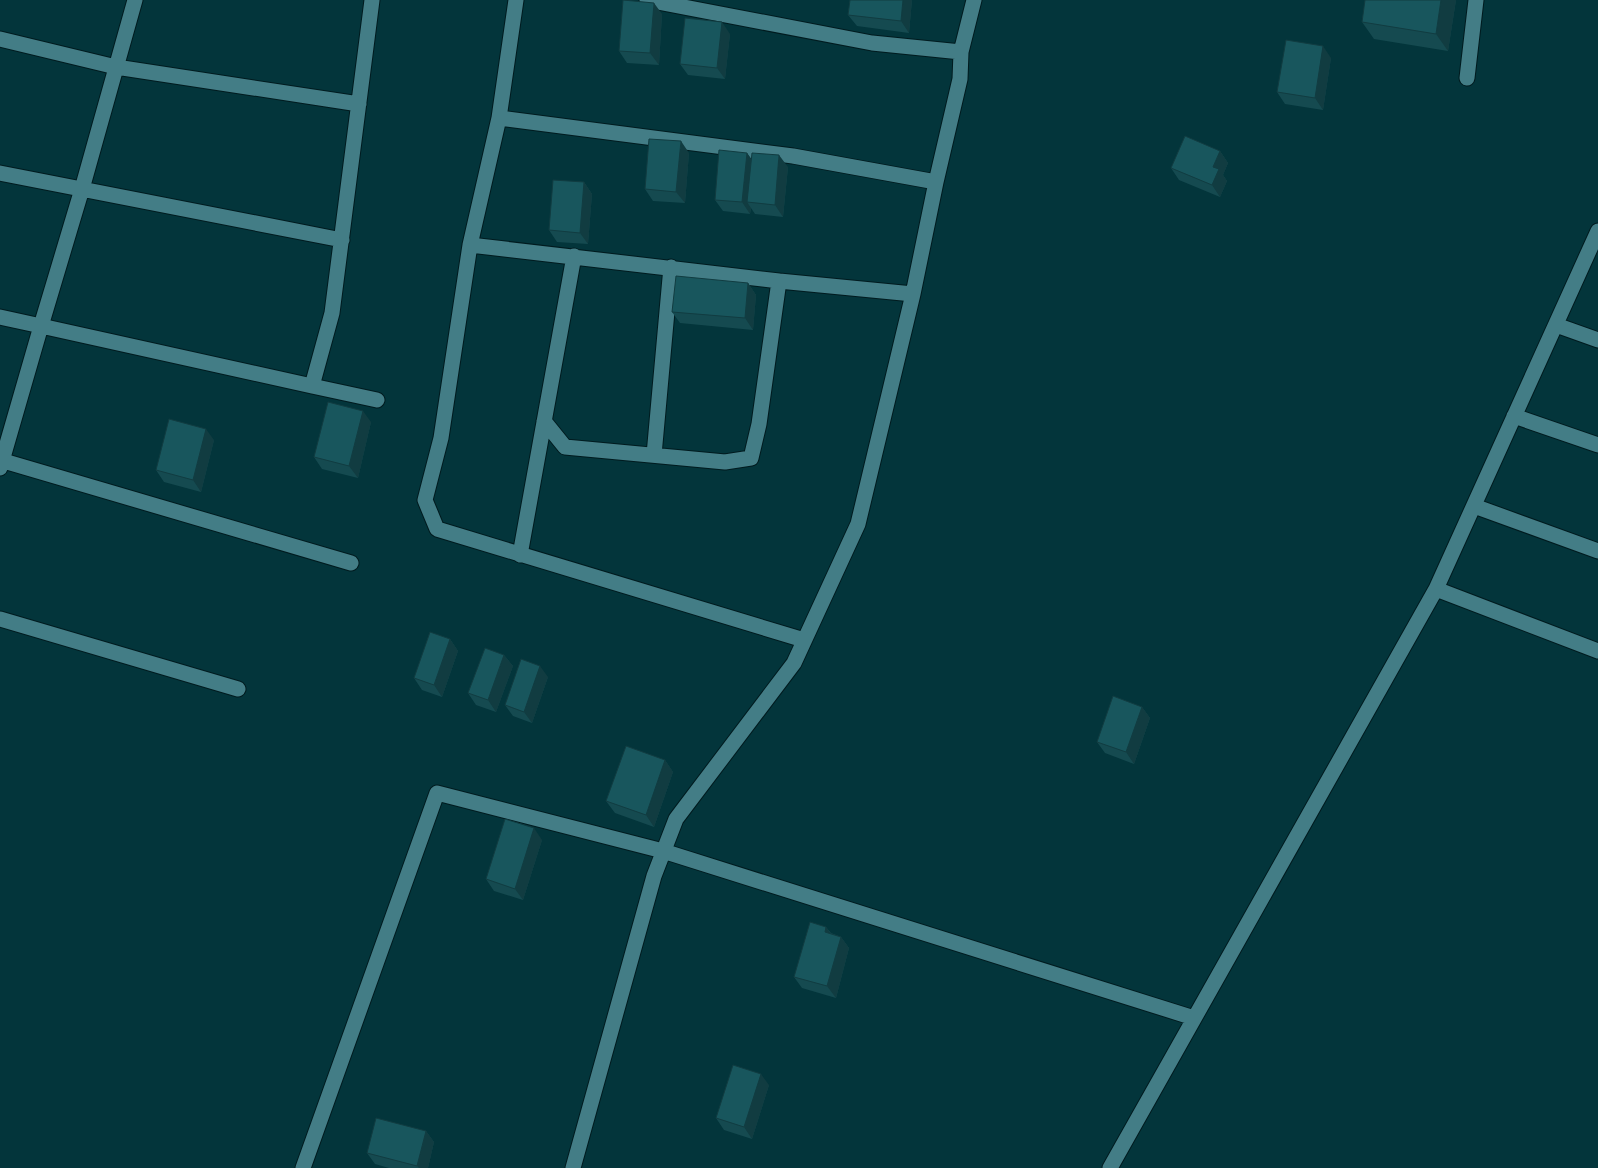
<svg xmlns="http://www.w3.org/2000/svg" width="1598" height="1168" viewBox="0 0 1598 1168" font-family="Roboto,sans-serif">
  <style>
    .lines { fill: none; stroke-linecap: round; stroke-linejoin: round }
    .minor-casing { stroke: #001b1f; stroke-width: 17 }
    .minor { stroke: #437d86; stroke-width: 15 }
    .wall { fill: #154a50 }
    .shaded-wall { fill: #113c41 }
    .building { fill: #18565d; stroke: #113c41 }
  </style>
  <rect width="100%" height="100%" fill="#03353b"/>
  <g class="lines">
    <g class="minor-casing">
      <path id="minor" d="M135 0 82 189 41 326 312 386 332 313 372 0
        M516 0 499 118 470 245 441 438 425 500 437 529 804 640
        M647 0 872 43 961 52
        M0 39 116 67 359 104
        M1467 78 1476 0
        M499 118 793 156 936 182
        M0 173 342 240
        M1598 231 1436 589 1598 651
        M470 245 779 281 913 294
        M0 317 41 326 0 468
        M1556 325 1598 340
        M312 386 377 400
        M1514 416 1598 445
        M544 421 565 447 725 462 751 458 759 424 779 281
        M654 455 671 267
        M0 460 351 563
        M1474 506 1598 551
        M520 555 574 256
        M0 619 238 689
        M303 1168 437 793 663 851 1194 1018
        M573 1168 654 876 676 819 794 663 858 524 913 294 936 182 960 79 961 52 974 0
        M1110 1168 1436 589"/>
    </g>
    <use href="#minor" class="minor"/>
  </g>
  <path class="wall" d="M850 0H912L909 33 857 26 848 15Z
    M1456 0 1448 51 1374 39 1362 22Z
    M662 14 659 65 627 63 619 51Z
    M730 34 725 79 688 75 680 64Z
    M1331 58 1323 110 1285 104 1277 92Z
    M1220 151 1228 163 1223 175 1227 181 1220 197 1179 180 1171 168Z
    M689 153 685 203 653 201 645 189Z
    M747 153 751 159 788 167 783 217 755 214 751 208 750 214 723 211 715 200Z
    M584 182 592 194 588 244 557 242 549 230Z
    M748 283 756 295 753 330 680 323 672 312Z
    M371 422 358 478 322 469 314 457Z
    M214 440 201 492 164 482 156 470Z
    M450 639 458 651 442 697 422 690 414 678Z
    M504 655 513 666 496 712 476 705 468 693Z
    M548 677 532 723 513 716 505 705Z
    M1142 707 1150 718 1134 764 1105 753 1097 742Z
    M665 760 673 772 654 827 615 813 606 801Z
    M542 840 523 900 494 891 486 879Z
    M826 927 831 933 841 937 849 948 836 998 802 988 794 977Z
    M769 1085 752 1139 724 1130 716 1118Z
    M426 1131 434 1142 428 1168H389L375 1164 367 1153Z"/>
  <path class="shaded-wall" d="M903 0H912L909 33 901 21Z
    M1441 0H1456L1448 51 1436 34Z
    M654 3 662 14 659 65 650 53Z
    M722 22 730 34 725 79 717 68Z
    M1323 46 1331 58 1323 110 1315 98Z
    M681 141 689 153 685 203 676 192Z
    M1220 151 1228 163 1223 175 1227 181 1220 197 1212 185 1213 167Z
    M747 153 755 164 747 202 751 208 750 214 742 202Z
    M779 155 788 167 783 217 775 205Z
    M584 182 592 194 588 244 580 233Z
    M748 283 756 295 753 330 745 318Z
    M363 411 371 422 358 478 349 466Z
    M206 429 214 440 201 492 193 480Z
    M450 639 458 651 442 697 434 685Z
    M504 655 513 666 496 712 488 700Z
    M540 666 548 677 532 723 524 712Z
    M1142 707 1150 718 1134 764 1126 752Z
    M665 760 673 772 654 827 646 815Z
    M534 828 542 840 523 900 515 889Z
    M826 927 834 938 825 932Z
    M841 937 849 948 836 998 827 986Z
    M761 1074 769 1085 752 1139 744 1127Z
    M426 1131 434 1142 428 1168H419L417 1166Z"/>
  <path class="building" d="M623 0 654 3 650 53 619 51Z
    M850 0H903L901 21 848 15Z
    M1365 0H1441L1436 34 1362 22Z
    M685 18 722 22 717 68 680 64Z
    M1286 40 1323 46 1315 98 1277 92Z
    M1185 136 1220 151 1213 167 1219 169 1212 185 1171 168Z
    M649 139 681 141 676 192 645 189Z
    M719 150 747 153 742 202 715 200Z
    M752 153 779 155 775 205 747 202Z
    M553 180 584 182 580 233 549 230Z
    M676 276 748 283 745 318 672 312Z
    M328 402 363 411 349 466 314 457Z
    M169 419 206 429 193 480 156 470Z
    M430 632 450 639 434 685 414 678Z
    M485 648 504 655 488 700 468 693Z
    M521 659 540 666 524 712 505 705Z
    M1113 696 1142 707 1126 752 1097 742Z
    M626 746 665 760 646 815 606 801Z
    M505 819 534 828 515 889 486 879Z
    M810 922 826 927 825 932 841 937 827 986 794 977Z
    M733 1065 761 1074 744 1127 716 1118Z
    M376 1118 426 1131 417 1166 367 1153Z"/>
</svg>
